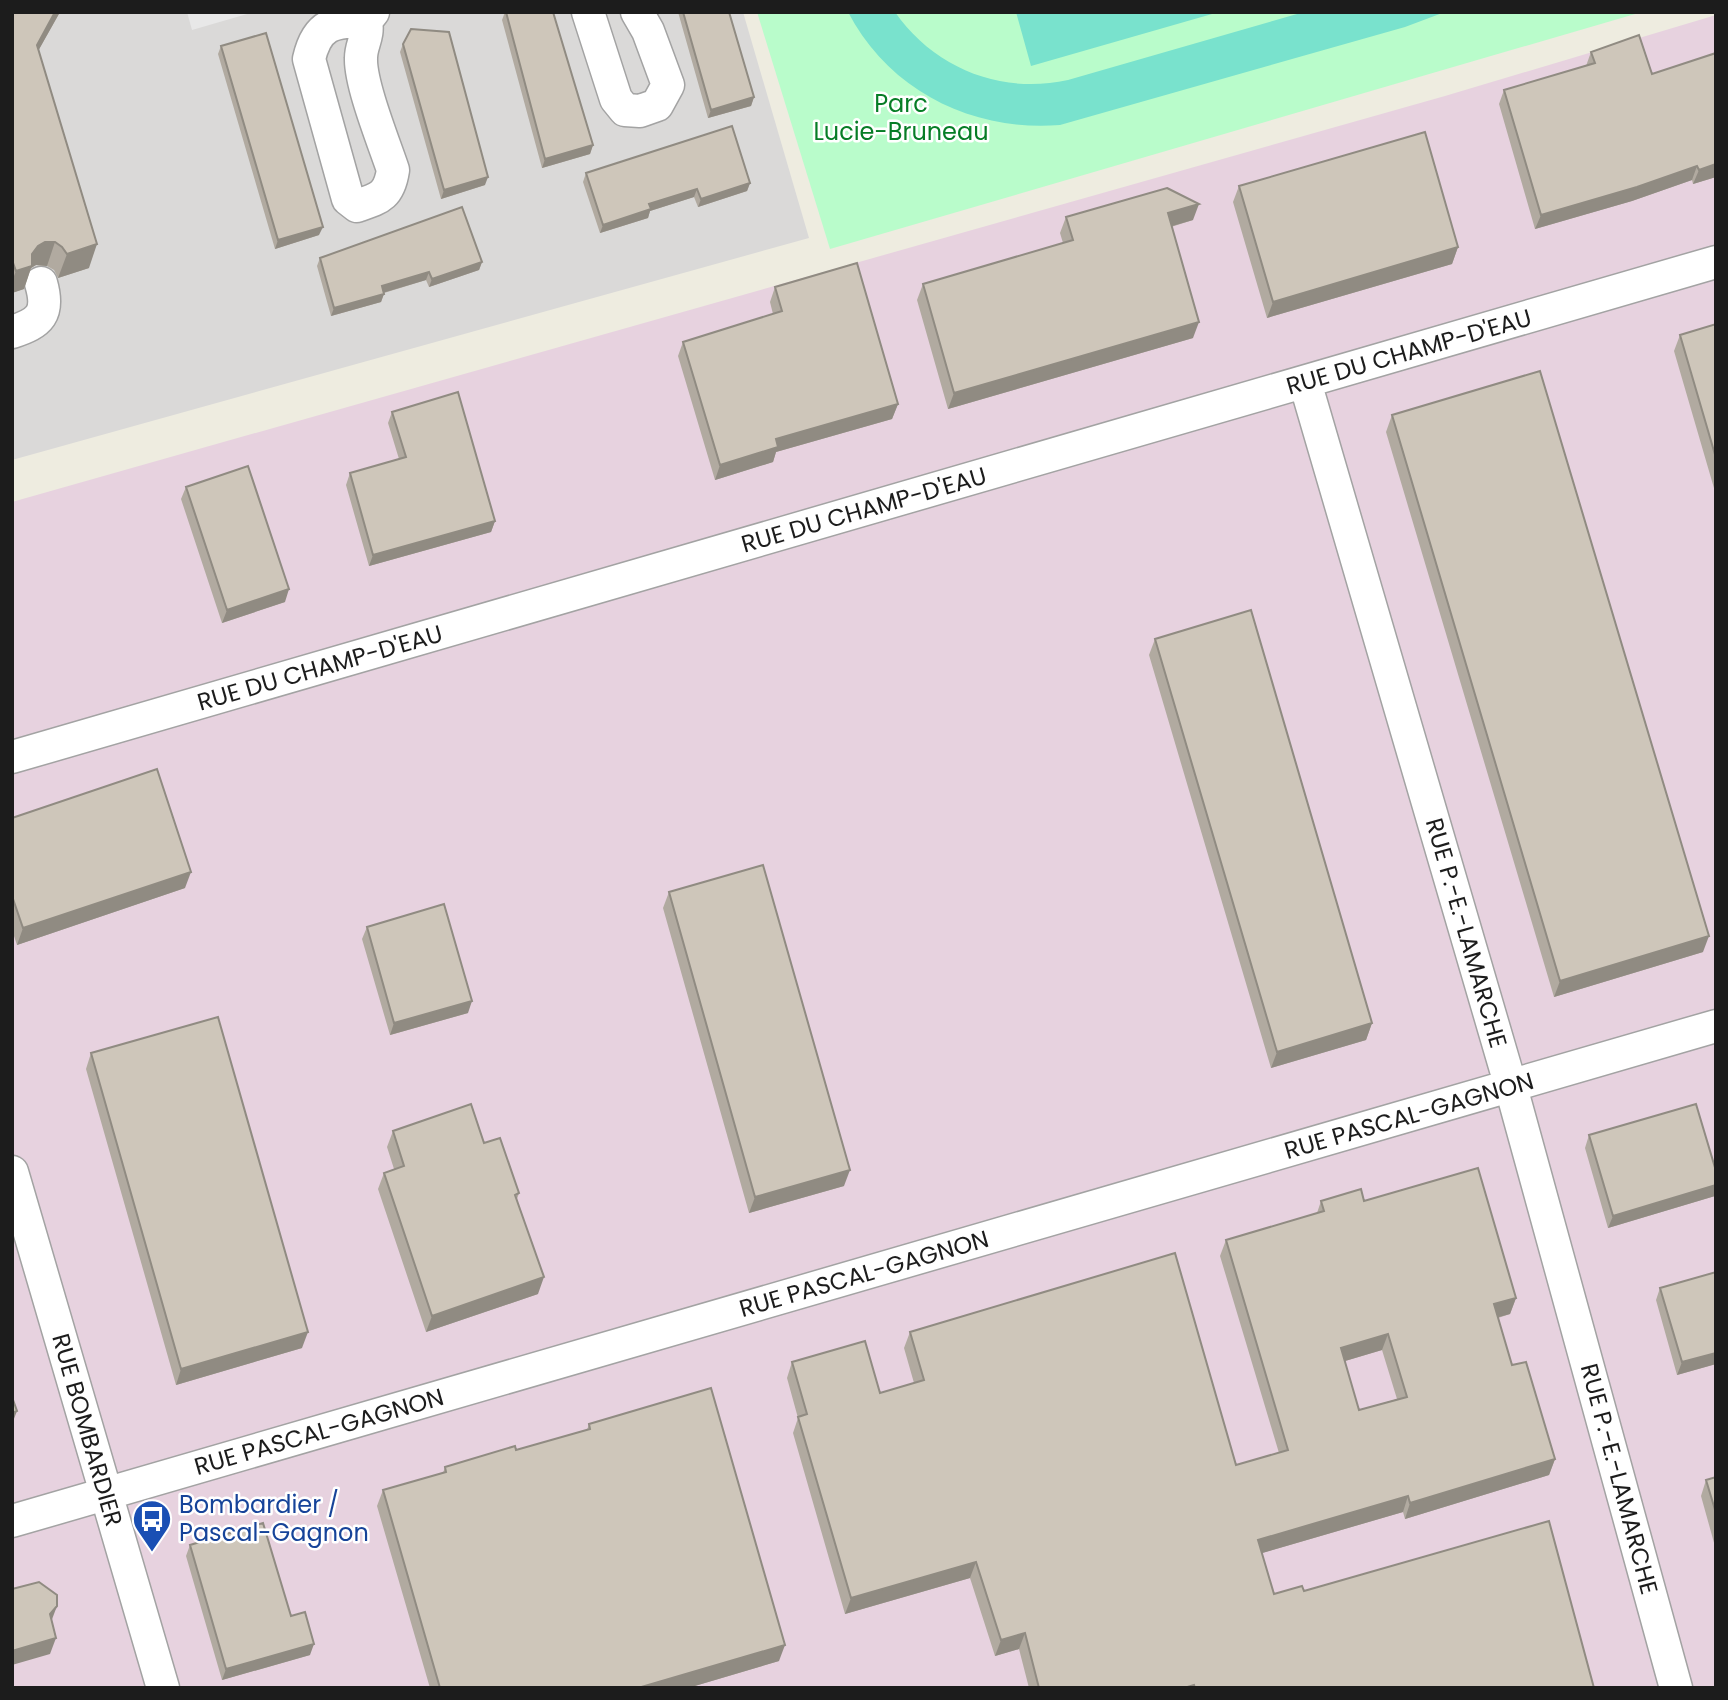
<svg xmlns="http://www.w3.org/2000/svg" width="1728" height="1700" viewBox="0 0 1728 1700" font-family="Poppins,sans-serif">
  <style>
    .residential { fill: #dad9d8 }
    .industrial { fill: #e7d2df }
    .park { fill: #b9fccb }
    .pitch { fill: #79e2cd }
    .parking { fill: #e8e8e8 }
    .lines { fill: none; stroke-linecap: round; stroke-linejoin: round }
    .minor-casing { stroke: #a3a3a3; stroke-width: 35 }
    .minor { stroke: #fff; stroke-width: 32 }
    .wall { fill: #b1aaa0; fill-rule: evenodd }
    .shaded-wall { fill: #908b82 }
    .building { fill: #cec6ba; stroke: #908b82; stroke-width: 2; fill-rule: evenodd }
    .labels { text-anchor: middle; stroke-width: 5; stroke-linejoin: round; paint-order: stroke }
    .park-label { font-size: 24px; fill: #067d26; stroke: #fff }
    .street-label { font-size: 24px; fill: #1c1c1c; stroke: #fff }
    .transit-label { font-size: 24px; fill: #164399; stroke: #fff; text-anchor: start }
  </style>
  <rect width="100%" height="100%" fill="#eeece0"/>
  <path class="residential" d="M12 12H743L809 238 12 460Z"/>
  <path class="industrial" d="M1716 15V1688H12V502L1445 96Z"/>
  <path class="park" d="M757 12H1642L830 249Z"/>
  <path class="pitch" d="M848 12H895C934 68 1001 95 1068 80L1304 12H1445L1405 27 1060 125C973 132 889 91 848 12Z
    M1016 12H1219L1031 66Z"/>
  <path class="parking" d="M187 12H254L192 30Z"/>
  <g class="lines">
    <g class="minor-casing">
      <path id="minor" d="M588 12 616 99 625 110 640 111 657 105 668 85 648 31 637 12
        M366 21C333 21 317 24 309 59L348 199 357 206C380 198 389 196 393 170 384 143 360 84 361 58 361 44 369 37 366 21L373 12
        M12 332C40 323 50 314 41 283
        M1305 382 1511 1087 1676 1688
        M12 757 1716 262
        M12 1172 163 1688
        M12 1521 1716 1026"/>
    </g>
    <use href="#minor" class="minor"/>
  </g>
  <path class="wall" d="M12 12H60L38 51 89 268 58 278 54 270 47 266 36 265 31 268 24 289 12 293Z
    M505 12 593 145 590 154 542 168 502 20Z
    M678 12H729L754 97 751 106 708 118Z
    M403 44 485 185 441 199 400 52Z
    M221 46 319 235 275 249 218 54Z
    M1591 52 1652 74 1716 177 1693 184 1692 180 1632 201 1535 229 1499 104 1504 90 1586 66Z
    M586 173 750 183 747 191 698 207 694 197 650 211 648 218 600 233 583 182Z
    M1239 186 1458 247 1452 264 1267 318 1233 202Z
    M1066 217 1193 220 1171 227 1193 338 948 409 917 300 923 284 1063 243 1060 233Z
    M320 258 482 262 479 270 429 287 426 280 384 293 381 302 331 316 317 266Z
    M775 287 898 404 892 419 776 452 773 462 715 480 678 356 683 342 773 314 770 302Z
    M1716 324V495L1674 351 1680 335Z
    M392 412 495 521 491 532 369 566 346 485 350 473 399 459 388 423Z
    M1392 415 1703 952 1554 997 1386 432Z
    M186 487 285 602 222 623 181 499Z
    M1155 639 1372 1023 1366 1040 1271 1068 1149 655Z
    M12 818 185 888 17 945 12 930Z
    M669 892 844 1186 749 1213 663 908Z
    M367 927 468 1013 390 1035 362 939Z
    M91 1053 302 1348 176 1385 86 1069Z
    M393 1131 484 1143 519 1193 517 1199 538 1294 426 1332 378 1189 384 1173 394 1169 387 1147Z
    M1589 1135 1715 1196 1608 1228 1585 1148Z
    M1321 1201H1364L1516 1298 1510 1314 1498 1318 1512 1365 1555 1459 1549 1475 1405 1519 1403 1512 1262 1553 1274 1594 1304 1591 1594 1688H1029L1019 1649 995 1656 970 1578 845 1614 793 1433 798 1418 787 1378 792 1362 880 1393 914 1383 904 1348 910 1332 1236 1465 1279 1453 1220 1256 1226 1240 1317 1213ZM1382 1350 1397 1399 1359 1410 1345 1361Z
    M1716 1272V1364L1677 1375 1656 1300 1660 1288Z
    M589 1424 779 1661 688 1688H430L377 1506 383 1490 443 1473 445 1467 516 1450 587 1430Z
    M1716 1477V1550L1701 1496 1706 1480Z
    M190 1545 291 1616 310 1655 222 1680 186 1556Z"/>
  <path class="shaded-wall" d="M55 12H60L28 69 37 45Z
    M754 97 751 106 708 118 711 110Z
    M593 145 590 154 542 168 545 159Z
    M1716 164V177L1693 184 1699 170Z
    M1697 166 1692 180 1632 201 1535 229 1541 215Z
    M488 177 485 185 441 199 444 190Z
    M750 183 747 191 698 207 701 199Z
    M697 189 694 197 650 211 648 218 600 233 603 225 649 204Z
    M1199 204 1193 220 1162 229 1168 213Z
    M323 227 319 235 275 249 278 240Z
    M45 242H55L47 266 36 265 31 268 24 289 12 293V281L16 271 32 254 38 246Z
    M97 244 89 268 58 278 67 254Z
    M1458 247 1452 264 1267 318 1273 302Z
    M482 262 479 270 429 287 432 279Z
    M429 272 426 280 379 294 382 286Z
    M384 294 381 302 331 316 334 308Z
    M1199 322 1193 338 948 409 954 393Z
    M898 404 892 419 776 452 773 462 715 480 720 465 776 439Z
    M495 521 491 532 369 566 373 555Z
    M289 589 285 602 222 623 227 610Z
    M191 872 185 888 17 945 23 928Z
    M1709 936 1703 952 1554 997 1560 981Z
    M472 1001 468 1013 390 1035 394 1023Z
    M1372 1023 1366 1040 1271 1068 1277 1052Z
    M850 1170 844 1186 749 1213 755 1197Z
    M1716 1185 1715 1196 1608 1228 1613 1216Z
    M544 1277 538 1294 426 1332 432 1316Z
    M1516 1298 1510 1314 1488 1320 1494 1304Z
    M308 1332 302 1348 176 1385 181 1369Z
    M1388 1334 1382 1350 1335 1364 1341 1348Z
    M1716 1353V1364L1677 1375 1682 1362Z
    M17 1411 12 1424V1413Z
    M1555 1459 1549 1475 1405 1519 1410 1503Z
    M1408 1496 1403 1512 1252 1556 1258 1540Z
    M976 1562 970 1578 845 1614 851 1598Z
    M57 1606 51 1622 50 1614Z
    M1025 1633 1019 1649 995 1656 1001 1640Z
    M56 1638 50 1654 12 1665V1651Z
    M314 1644 310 1655 222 1680 226 1669Z
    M785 1645 779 1661 688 1688H638Z"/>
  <path class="building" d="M12 12H55L37 45 97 244 67 254 62 247 55 242H45L38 246 32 254V266L16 271 12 260Z
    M506 12H553L593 145 545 159Z
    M683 12H729L754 97 711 110Z
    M411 29 449 32 488 177 444 190 403 44Z
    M266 33 323 227 278 240 221 46Z
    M1639 35 1652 74 1716 53V164L1699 170 1697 166 1637 187 1541 215 1504 90 1595 63 1591 52Z
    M732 126 750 183 701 199 697 189 649 204 651 209 603 225 586 173Z
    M1425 132 1458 247 1273 302 1239 186Z
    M1167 188 1199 204 1168 213 1199 322 954 393 923 284 1073 240 1066 217Z
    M462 207 482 262 432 279 429 272 382 286 384 294 334 308 320 258Z
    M857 263 898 404 776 439 778 447 720 465 683 342 782 311 775 287Z
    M1716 324V458L1680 335Z
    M1540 371 1709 936 1560 981 1392 415Z
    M458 392 495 521 373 555 350 473 406 457 392 412Z
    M248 466 289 589 227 610 186 487Z
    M1251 610 1372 1023 1277 1052 1155 639Z
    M157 769 191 872 23 928 12 896V818Z
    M763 865 850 1170 755 1197 669 892Z
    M444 904 472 1001 394 1023 367 927Z
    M218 1017 308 1332 181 1369 91 1053Z
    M471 1104 484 1143 500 1138 519 1193 515 1195 544 1277 432 1316 384 1173 404 1166 393 1131Z
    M1696 1104 1716 1171V1185L1613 1216 1589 1135Z
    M1478 1168 1516 1298 1494 1304 1512 1365 1526 1362 1555 1459 1410 1503 1408 1496 1258 1540 1274 1594 1302 1586 1304 1591 1549 1521 1594 1688H1195L1194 1685 1184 1688H1039L1025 1633 1001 1640 976 1562 851 1598 798 1417 807 1414 792 1362 865 1341 880 1393 924 1380 910 1332 1175 1253 1236 1465 1288 1450 1226 1240 1324 1211 1321 1201 1361 1189 1364 1201ZM1388 1334 1407 1397 1359 1410 1341 1348Z
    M1716 1272V1353L1682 1362 1660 1288Z
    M711 1388 785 1645 638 1688H440L383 1490 446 1472 445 1467 515 1446 516 1450 590 1429 589 1424Z
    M12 1397 17 1411 12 1413Z
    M1716 1477V1513L1706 1480Z
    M263 1523 291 1616 305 1612 314 1644 226 1669 190 1545Z
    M39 1582 57 1595V1606L50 1614 56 1638 12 1651V1589Z"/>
  <defs>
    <g id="bus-pin" transform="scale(2.0125)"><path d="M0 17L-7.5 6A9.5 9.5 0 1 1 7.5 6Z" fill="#1a4fb4" stroke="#fff"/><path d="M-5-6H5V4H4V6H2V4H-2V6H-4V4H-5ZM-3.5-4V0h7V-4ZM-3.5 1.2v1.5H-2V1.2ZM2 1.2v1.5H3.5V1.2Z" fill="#fff"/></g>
  </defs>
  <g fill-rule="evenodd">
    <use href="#bus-pin" x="152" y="1519"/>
  </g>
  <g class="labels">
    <g class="park-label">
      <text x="901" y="112">Parc<tspan x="901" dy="28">Lucie-Bruneau</tspan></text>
    </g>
    <g class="street-label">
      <text transform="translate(1409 352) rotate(-16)" y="8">RUE DU CHAMP-D'EAU</text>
      <text transform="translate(864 510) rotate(-16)" y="8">RUE DU CHAMP-D'EAU</text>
      <text transform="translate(320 668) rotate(-16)" y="8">RUE DU CHAMP-D'EAU</text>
      <text transform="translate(1466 933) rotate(74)" y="8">RUE P.-E.-LAMARCHE</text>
      <text transform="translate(1409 1116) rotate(-16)" y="8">RUE PASCAL-GAGNON</text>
      <text transform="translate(864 1274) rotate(-16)" y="8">RUE PASCAL-GAGNON</text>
      <text transform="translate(87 1430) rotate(74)" y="8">RUE BOMBARDIER</text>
      <text transform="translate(319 1432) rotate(-16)" y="8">RUE PASCAL-GAGNON</text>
      <text transform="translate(1619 1479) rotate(75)" y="8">RUE P.-E.-LAMARCHE</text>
    </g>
    <g class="transit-label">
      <text x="179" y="1513">Bombardier /<tspan x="179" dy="28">Pascal-Gagnon</tspan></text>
    </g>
  </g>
  <rect width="1728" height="1700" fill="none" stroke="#1c1c1c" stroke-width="28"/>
</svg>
